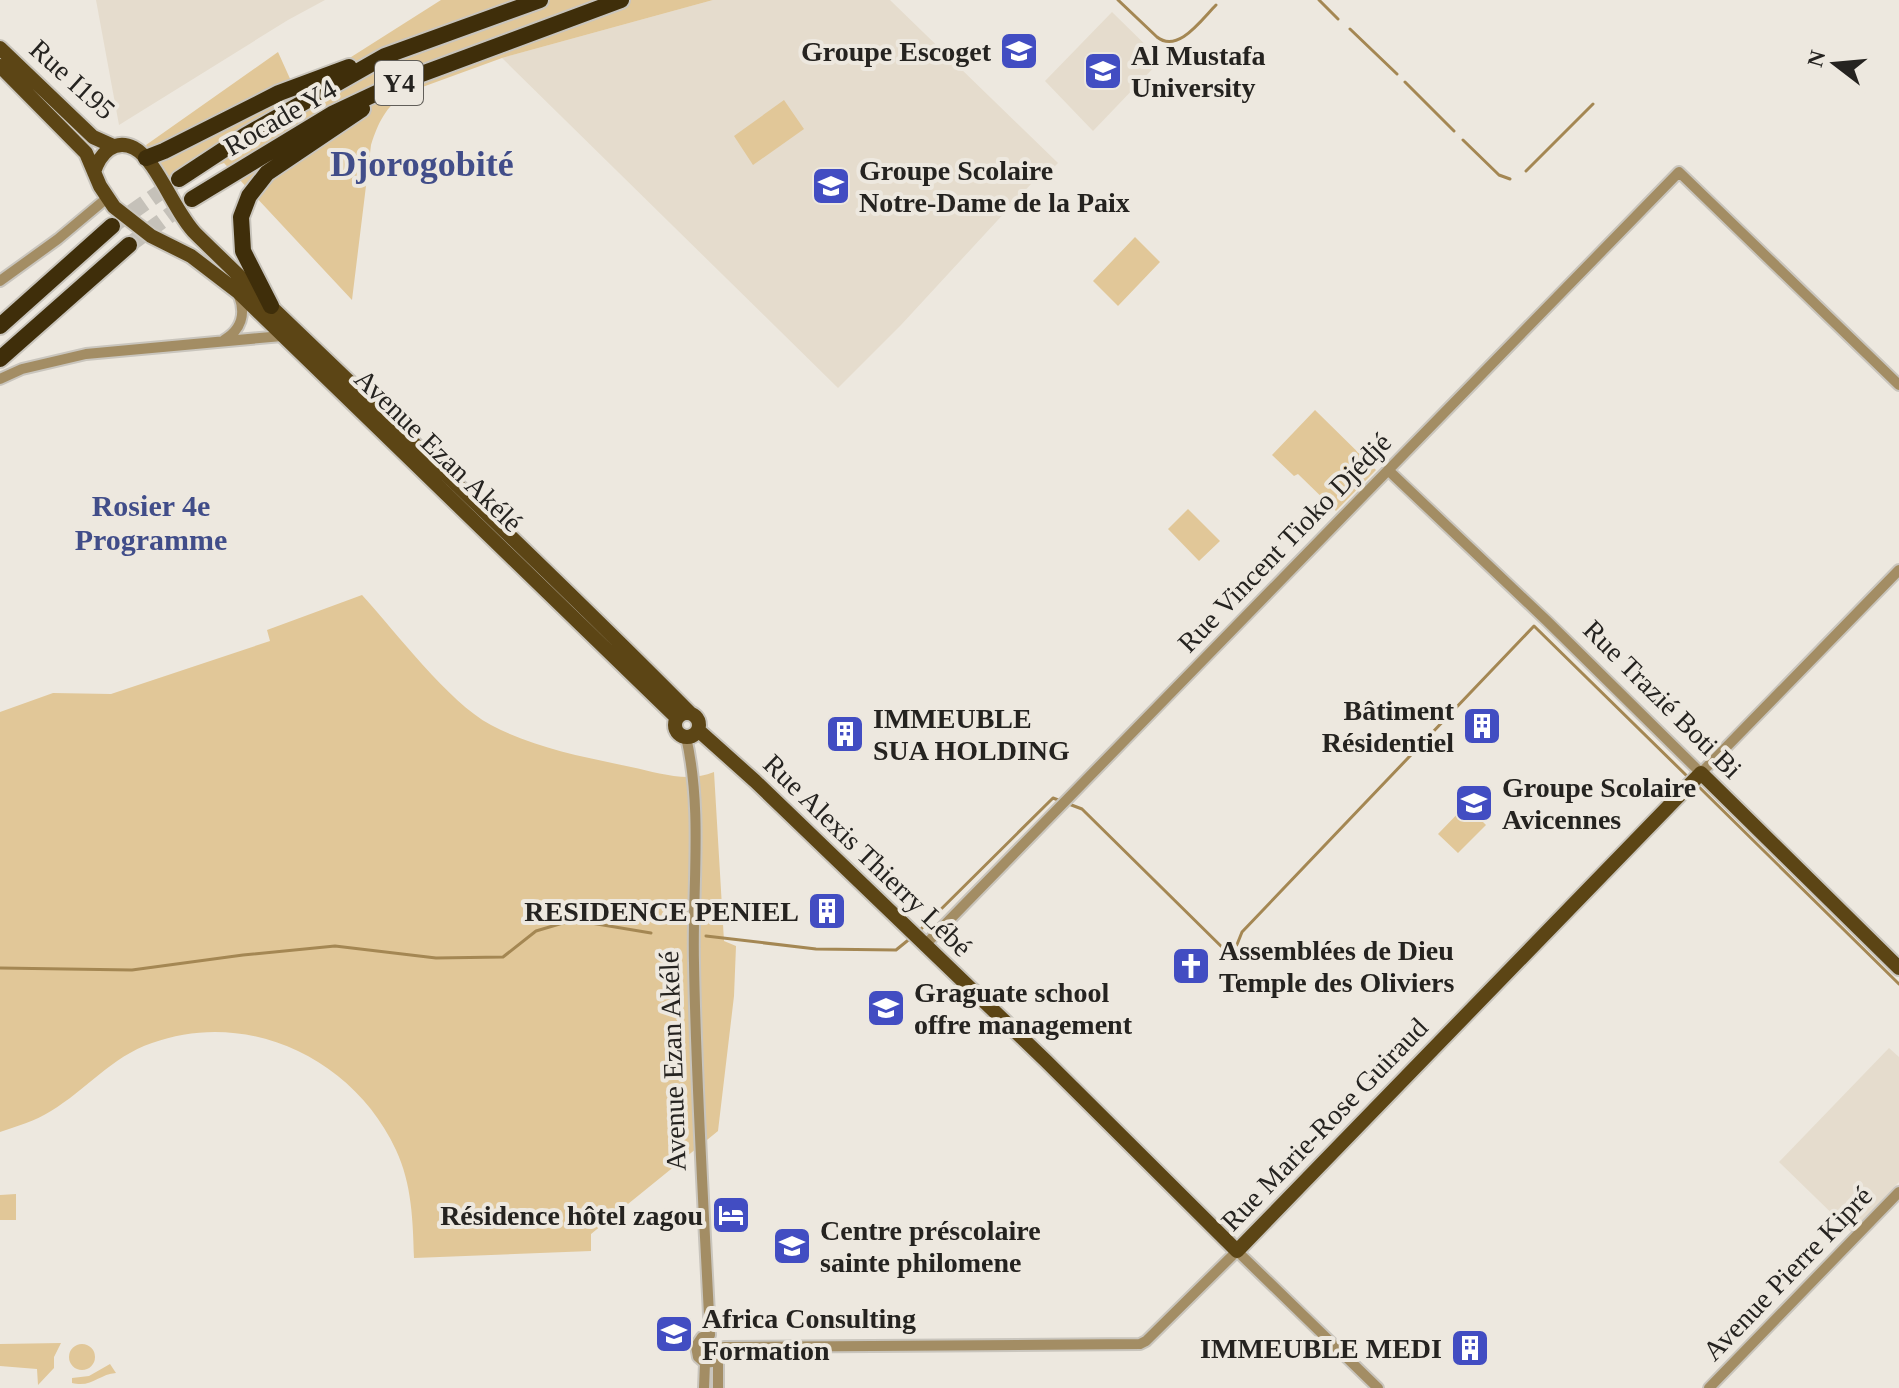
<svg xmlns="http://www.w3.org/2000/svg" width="1899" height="1388" viewBox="0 0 1899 1388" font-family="'Times New Roman',serif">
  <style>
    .built { fill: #e5dccd }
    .green { fill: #e1c798 }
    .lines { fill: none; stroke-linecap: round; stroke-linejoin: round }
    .stream { stroke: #a48753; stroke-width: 3 }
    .highway-tunnel { stroke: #c5c1b9; stroke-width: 16; stroke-dasharray: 16 8; stroke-linecap: butt }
    .minor-casing { stroke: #c9c5bd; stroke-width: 14 }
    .major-casing { stroke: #c9c5bd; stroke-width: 18 }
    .highway-casing { stroke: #c9c5bd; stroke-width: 20 }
    .minor { stroke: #a38d64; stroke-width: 10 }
    .major { stroke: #5c4515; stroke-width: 14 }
    .highway { stroke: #3f2e0a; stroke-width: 16 }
    .labels { text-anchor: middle; stroke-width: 8; stroke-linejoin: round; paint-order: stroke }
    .shield { fill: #ede8df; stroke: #615e59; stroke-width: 2 }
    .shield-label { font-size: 26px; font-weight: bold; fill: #252320 }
    .poi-label { font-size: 28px; font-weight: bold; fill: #252320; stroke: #ede8df; text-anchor: start }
    .street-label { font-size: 28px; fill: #252320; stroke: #ede8df }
    .neighbourhood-label { font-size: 30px; font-weight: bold; fill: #414d89; stroke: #ede8df }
    .district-label { font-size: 36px; font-weight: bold; fill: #414d89; stroke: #ede8df }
  </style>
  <rect width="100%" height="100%" fill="#ede8df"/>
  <path class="built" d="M96 0H325L288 20 119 125Z
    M713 0H890L1058 163 1048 173 1044 170 901 325 838 388 502 58Z
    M1112 12 1161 60 1093 131 1045 81Z
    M1889 1048 1899 1057V1182L1851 1232 1779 1162Z"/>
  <path class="green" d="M441 0H713L502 58 406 93C386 106 378 123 371 145L352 300 224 163 171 182 146 145 278 52 296 92Z
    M784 100 804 129 753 165 734 136Z
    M1135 237 1160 262 1118 306 1093 281Z
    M1315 410 1376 470 1336 511 1298 474 1294 476 1272 455Z
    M1188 509 1220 541 1199 561 1168 529Z
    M362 595C396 632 448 702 491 725 534 748 584 757 631 767 659 773 688 783 714 772L724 941 736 946 734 996 718 1131 591 1234V1251L414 1258C413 1222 412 1184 396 1150 354 1059 248 1008 152 1043 111 1057 86 1090 51 1111 35 1121 18 1126 0 1132V712L53 693 111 694 270 641 267 630Z
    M1466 805 1486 825 1458 853 1438 834Z
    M16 1194V1220H0V1195Z
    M61 1343 54 1357V1368L38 1385 37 1369 0 1366V1344Z
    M69 1357a13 13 0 1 1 26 0a13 13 0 1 1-26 0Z
    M110 1364 116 1373C99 1374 92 1388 72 1383V1378L89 1376Z"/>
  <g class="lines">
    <path class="stream" d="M1118 0 1157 37C1178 54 1202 19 1216 5
      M1319 0 1338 19
      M1350 29 1397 74
      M1405 82 1454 131
      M1463 140 1499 175 1510 179
      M1526 171 1593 104
      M1696 784 1899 984
      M918 932 1053 798 1082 809 1232 957 1242 932 1534 626 1690 779
      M706 936 816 949 896 950 912 937
      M0 968 132 970 243 955 335 946 436 958 503 957 536 931 573 920 651 933"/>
    <path class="highway-tunnel" d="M112 226 179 179
      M129 245 189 201"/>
    <g class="minor-casing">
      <path id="minor" d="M0 281 58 239 107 198
        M224 340C241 330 246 314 239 296
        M0 379 22 369 86 354 282 336
        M1388 470 1547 621 1701 773 1899 570
        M686 737C703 811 692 887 694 963 696 1087 704 1211 710 1335
        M924 946 1679 172 1899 385
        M724 1347 1140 1344 1146 1341 1237 1251 1378 1388
        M718 1361V1388
        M705 1363 698 1357 696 1346 702 1337 710 1335
        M705 1363 718 1361 724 1347
        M704 1388 705 1363
        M1709 1388 1899 1192"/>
    </g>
    <g class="major-casing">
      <path id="major" d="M0 48 93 137 113 146
        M0 66 86 153 100 186 114 207 151 236 191 256 238 292 677 718
        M94 172C100 154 114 138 134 148 157 160 175 214 197 235 361 395 529 550 690 713
        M675 725a12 12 0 1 1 24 0a12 12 0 1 1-24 0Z
        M698 730 755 781 1046 1061 1237 1251 1701 773 1899 968"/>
    </g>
    <g class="highway-casing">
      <path id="highway" d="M146 158 164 151 279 93 349 67
        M179 179 246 135 385 56 540 0
        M192 199 332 114 400 82 621 0
        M271 306 243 251 241 217 249 196 267 173 362 109
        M0 326 112 226
        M0 359 129 245"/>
    </g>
    <use href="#minor" class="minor"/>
    <use href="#major" class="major"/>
    <use href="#highway" class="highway"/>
  </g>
  <defs>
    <g id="school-square" transform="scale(2)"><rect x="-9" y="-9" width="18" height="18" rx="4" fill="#424dc2" stroke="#ede8df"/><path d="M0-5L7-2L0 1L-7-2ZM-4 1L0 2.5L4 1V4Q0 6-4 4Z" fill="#fff"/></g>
    <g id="university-square" transform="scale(2)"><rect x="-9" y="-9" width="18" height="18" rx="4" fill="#424dc2" stroke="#ede8df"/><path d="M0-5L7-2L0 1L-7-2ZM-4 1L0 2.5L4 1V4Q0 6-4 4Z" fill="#fff"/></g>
    <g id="building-square" transform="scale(2)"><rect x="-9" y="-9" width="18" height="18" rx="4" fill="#424dc2" stroke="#ede8df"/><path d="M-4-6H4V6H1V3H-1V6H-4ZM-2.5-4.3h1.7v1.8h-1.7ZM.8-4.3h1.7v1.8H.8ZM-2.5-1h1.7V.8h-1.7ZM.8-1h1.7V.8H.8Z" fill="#fff"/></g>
    <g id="church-square" transform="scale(2)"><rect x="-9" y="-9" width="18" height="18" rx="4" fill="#424dc2" stroke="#ede8df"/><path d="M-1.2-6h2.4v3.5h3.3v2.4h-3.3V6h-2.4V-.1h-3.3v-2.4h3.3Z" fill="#fff"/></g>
    <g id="hotel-square" transform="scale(2)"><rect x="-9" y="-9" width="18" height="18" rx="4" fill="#424dc2" stroke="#ede8df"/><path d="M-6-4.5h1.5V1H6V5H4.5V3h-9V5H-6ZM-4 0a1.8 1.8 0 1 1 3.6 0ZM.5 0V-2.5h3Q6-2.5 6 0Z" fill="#fff"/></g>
  </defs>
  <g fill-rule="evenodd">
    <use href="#school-square" x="1019" y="51"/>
    <use href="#university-square" x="1103" y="71"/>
    <use href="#school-square" x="831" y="186"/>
    <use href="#building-square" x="1482" y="726"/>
    <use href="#building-square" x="845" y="734"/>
    <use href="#school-square" x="1474" y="803"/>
    <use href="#building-square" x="827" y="911"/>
    <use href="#church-square" x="1191" y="966"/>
    <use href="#university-square" x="886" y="1008"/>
    <use href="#hotel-square" x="731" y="1215"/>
    <use href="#school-square" x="792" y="1246"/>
    <use href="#university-square" x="674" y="1334"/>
    <use href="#building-square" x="1470" y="1348"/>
  </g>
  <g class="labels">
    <rect class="shield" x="375" y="61" width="48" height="44" rx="6"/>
    <g class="shield-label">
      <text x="399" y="92">Y4</text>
    </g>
    <g class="poi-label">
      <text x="991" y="61" text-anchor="end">Groupe Escoget</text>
      <text x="1131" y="65">Al Mustafa<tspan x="1131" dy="32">University</tspan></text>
      <text x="859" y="180">Groupe Scolaire<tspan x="859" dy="32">Notre-Dame de la Paix</tspan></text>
      <text x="1454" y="720" text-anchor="end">Bâtiment<tspan x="1454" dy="32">Résidentiel</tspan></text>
      <text x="873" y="728">IMMEUBLE<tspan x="873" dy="32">SUA HOLDING</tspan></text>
      <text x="1502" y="797">Groupe Scolaire<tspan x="1502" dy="32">Avicennes</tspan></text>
      <text x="799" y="921" text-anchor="end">RESIDENCE PENIEL</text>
      <text x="1219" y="960">Assemblées de Dieu<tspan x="1219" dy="32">Temple des Oliviers</tspan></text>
      <text x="914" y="1002">Graguate school<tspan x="914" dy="32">offre management</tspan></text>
      <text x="703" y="1225" text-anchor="end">Résidence hôtel zagou</text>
      <text x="820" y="1240">Centre préscolaire<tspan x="820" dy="32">sainte philomene</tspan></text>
      <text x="702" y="1328">Africa Consulting<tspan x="702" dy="32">Formation</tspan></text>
      <text x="1442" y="1358" text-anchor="end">IMMEUBLE MEDI</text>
    </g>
    <g class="street-label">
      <text transform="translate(73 79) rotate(42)" y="10">Rue I195</text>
      <text transform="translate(280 117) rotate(-30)" y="10">Rocade Y4</text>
      <text transform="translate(439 450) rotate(44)" y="10">Avenue Ezan Akélé</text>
      <text transform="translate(1284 542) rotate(-46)" y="10">Rue Vincent Tioko Djédjé</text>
      <text transform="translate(1663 699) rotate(45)" y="10">Rue Trazié Boti Bi</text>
      <text transform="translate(868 855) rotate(44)" y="10">Rue Alexis Thierry Lébé</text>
      <text transform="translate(672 1061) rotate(-92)" y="10">Avenue Ezan Akélé</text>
      <text transform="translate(1324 1124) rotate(-46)" y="10">Rue Marie-Rose Guiraud</text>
      <text transform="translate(1787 1273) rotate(-46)" y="10">Avenue Pierre Kipré</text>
    </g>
    <g class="neighbourhood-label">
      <text x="151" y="516">Rosier 4e<tspan x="151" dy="34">Programme</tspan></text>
    </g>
    <g class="district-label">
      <text x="422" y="176">Djorogobité</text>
    </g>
  </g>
  <g transform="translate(1835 64) rotate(286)" stroke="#ede8df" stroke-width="6" paint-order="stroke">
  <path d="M0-6L14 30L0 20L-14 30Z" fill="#252320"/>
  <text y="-12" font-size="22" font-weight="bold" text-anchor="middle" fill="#252320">N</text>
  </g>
</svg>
